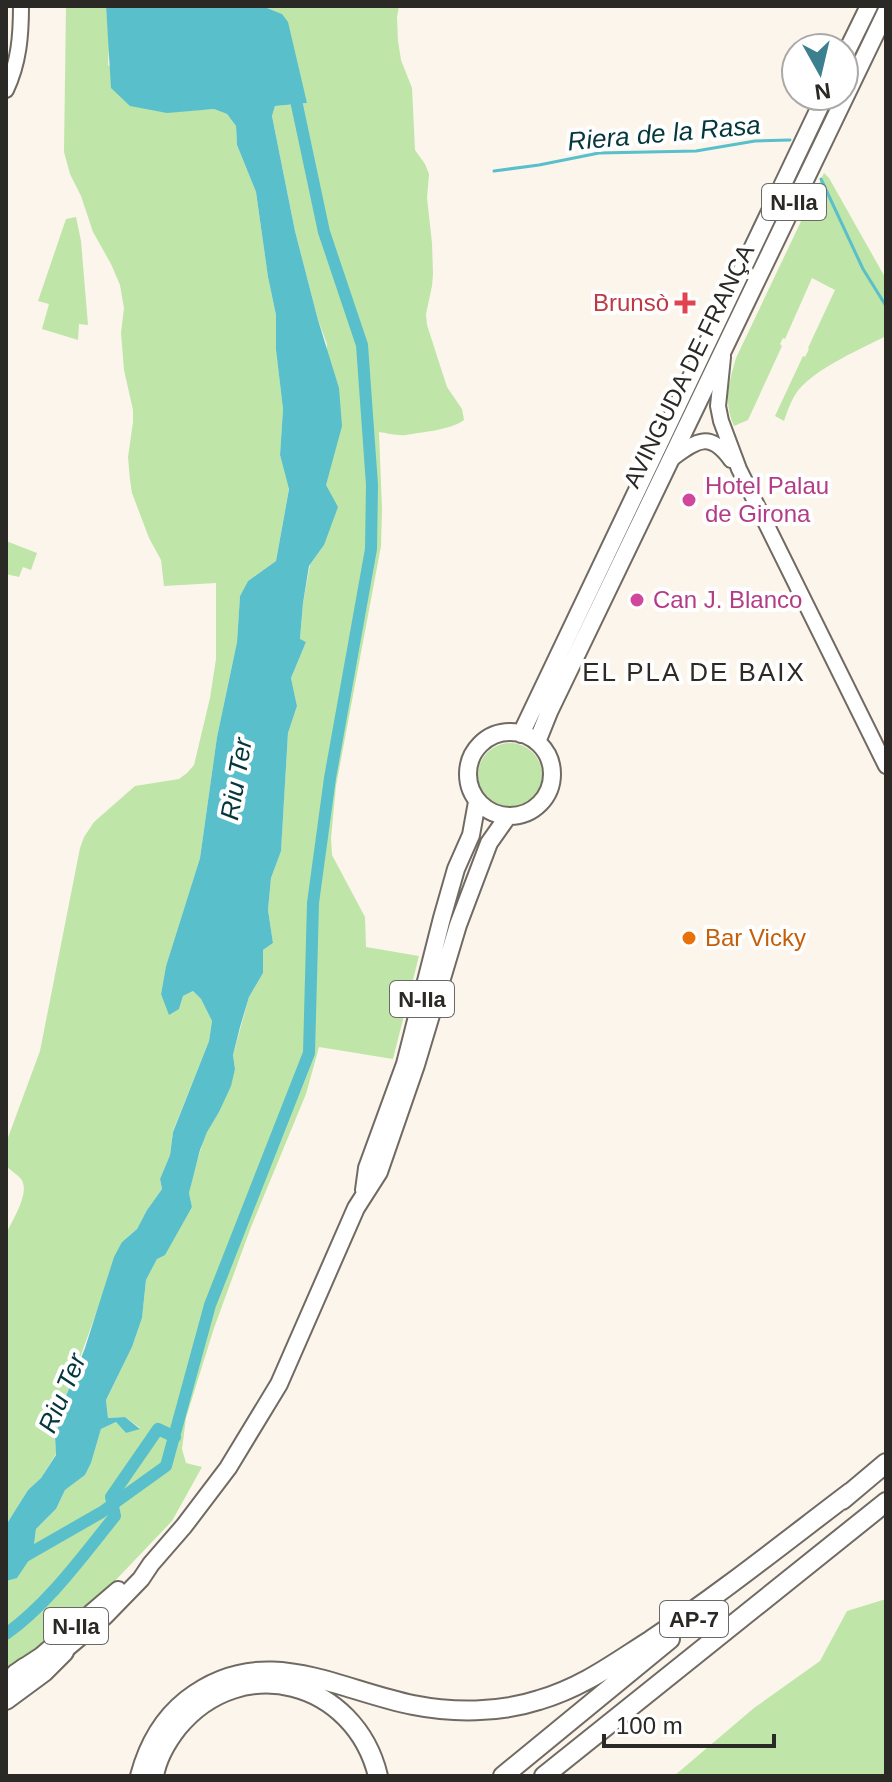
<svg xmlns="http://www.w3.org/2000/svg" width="892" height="1782" viewBox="0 0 892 1782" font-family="Helvetica,sans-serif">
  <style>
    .green { fill: #bfe5a8 }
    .water { fill: #59bfcb }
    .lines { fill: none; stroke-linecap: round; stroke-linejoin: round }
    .stream { stroke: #59bfcb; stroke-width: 3 }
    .canal { stroke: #59bfcb; stroke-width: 12 }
    .secondary-casing { stroke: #706a63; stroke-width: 18 }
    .primary-casing { stroke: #706a63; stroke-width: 20 }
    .highway-casing { stroke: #706a63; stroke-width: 22 }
    .secondary { stroke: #fff; stroke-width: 14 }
    .primary { stroke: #fff; stroke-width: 16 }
    .highway { stroke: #fff; stroke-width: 18 }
    .health-dot { fill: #e0444e; stroke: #fff; stroke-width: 3 }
    .hotel-dot { fill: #d1479c; stroke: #fff; stroke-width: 3 }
    .food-dot { fill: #e8710a; stroke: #fff; stroke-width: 3 }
    .labels { text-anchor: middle; stroke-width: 8; stroke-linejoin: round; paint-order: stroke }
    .shield { fill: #fff; stroke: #6b6967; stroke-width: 2 }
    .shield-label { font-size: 22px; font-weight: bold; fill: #2b2926 }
    .health-label { font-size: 24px; fill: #be3a42; stroke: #fff; text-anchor: end }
    .street-label { font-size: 24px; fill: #2b2926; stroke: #fff }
    .hotel-label { font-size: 24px; fill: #b23c85; stroke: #fff; text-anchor: start }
    .food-label { font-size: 24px; fill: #c56008; stroke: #fff; text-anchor: start }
    .water-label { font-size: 26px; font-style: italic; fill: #04373c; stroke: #fff }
    .neighbourhood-label { font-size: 26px; letter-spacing: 2px; fill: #2f2a24; stroke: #fff }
  </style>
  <rect width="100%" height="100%" fill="#fbf5ec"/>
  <path class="green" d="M66 6H106L109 45 108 65 167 112 214 109 227 114 236 126 237 145 256 192 268 277 276 315V350L283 409 280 455 289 488 276 561 248 581 240 596 237 642 217 737 200 858 166 966 161 994 166 1004 179 1009 183 996 193 991 201 999 212 1021 209 1041 173 1131 170 1155 160 1179 162 1189 147 1210 137 1229 122 1242 66 1396 63 1413 55 1436 56 1454 41 1478 28 1490 6 1525V1234C12 1221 31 1192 21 1179 17 1174 10 1170 6 1166V1143L40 1051 80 848 84 837 94 822 135 786 179 779 187 773 194 765 210 698 216 659V583L164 586 161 560 149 538 132 493 130 480 128 457 133 422V410L124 370 121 333 124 308 120 285 111 264 93 232 81 196 70 174 64 152Z
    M262 6H399L397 17 398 41 401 60 412 88 415 150 425 164 429 174 427 198 432 243 433 274 432 286 426 314 427 325 447 387 462 409 464 420C451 430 422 432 406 435 398 436 387 433 379 432L382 509 381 546 336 786 331 838 332 855 365 917 366 947 419 956 393 1059 319 1047 306 1094 251 1227 214 1328 186 1418 182 1449 186 1463 202 1467 172 1521 92 1605 23 1659 6 1670V1581L17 1577 28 1560 34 1545 36 1529 56 1509 65 1490 85 1475 91 1463 101 1429 116 1422 126 1433 140 1428 125 1417 108 1418 106 1400 132 1347 142 1318 146 1280 157 1259 192 1207 189 1193 193 1175 206 1132 219 1112 235 1069 233 1055 249 997 263 973V950L273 943 268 910 271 878 281 850 288 733 297 706 291 678 306 642 300 640 303 603 310 565 324 545 327 344 318 320 295 231 272 116 275 106 307 103 282 14Z
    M824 173 829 178 886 279V336C859 350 823 365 802 386 793 395 788 409 784 421L775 416 803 356 805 357 809 349 808 348 835 290 812 278 785 339 783 338 780 344 782 346 748 420 734 426C723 401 729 383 736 358Z
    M76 217 81 241 88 325 79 324 78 340 42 329 49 304 38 301 66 219Z
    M6 541 37 553 31 570 23 567 19 577 6 574Z
    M478 775a32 32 0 1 1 64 0a32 32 0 1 1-64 0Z
    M886 1599V1776H674L754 1708 820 1661 847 1611Z"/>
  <path class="water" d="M106 6H262L282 14 288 22 307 103 275 106 272 116 295 231 318 320 339 388 342 426 326 485 338 507 324 545 309 566 303 603 300 639 306 642 291 678 297 706 288 733 281 851 271 878 268 910 273 943 263 950V973L249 997 240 1027 233 1055 235 1069 231 1086 219 1112 207 1132 200 1150 189 1193 192 1207 165 1255 157 1259 146 1280 142 1318 132 1347 106 1400 108 1418 125 1417 140 1429 126 1433 116 1422 101 1429 91 1463 85 1475 65 1490 56 1509 36 1529 34 1545 29 1560 17 1578 6 1581V1525L28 1490 41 1478 56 1455 55 1436 63 1413 66 1396 85 1348 114 1257 122 1242 137 1229 147 1210 162 1189 160 1179 170 1155 173 1132 209 1041 212 1021 201 999 193 991 183 996 179 1009 169 1015 161 994 166 966 200 858 217 737 237 642 240 596 248 581 276 561 289 489 280 455 283 409 276 350V315L268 277 256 192 237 145 236 126 227 114 214 109 167 113 130 106 111 88Z"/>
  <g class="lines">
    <path class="stream" d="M494 171 539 165 599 153 696 151 755 141 790 140
      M821 179 863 269 886 306"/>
    <path class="canal" d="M6 1567 102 1512 166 1466 210 1305 309 1053 313 903 330 778 371 549 372 485 362 345 324 232 294 91
      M6 1634C49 1603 81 1558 115 1516L111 1497 158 1429 175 1437"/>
    <g class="secondary-casing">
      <path id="secondary" d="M6 90C19 63 21 35 21 6
        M723 357 718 406 721 421 739 469 886 766
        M670 460C695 442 709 429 731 460"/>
    </g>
    <g class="primary-casing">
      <path id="primary" d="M844 57 869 6
        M468 774a42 42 0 1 1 84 0a42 42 0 1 1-84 0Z
        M521 734 825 96
        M537 742 549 712 886 12
        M364 1190 367 1168 405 1064 442 918 456 869 471 835 477 802
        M54 1659 105 1616 141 1579 151 1564 184 1526 228 1468 279 1384 356 1208 379 1172 416 1065 458 925 489 843 508 816
        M15 1673 41 1656 118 1590"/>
    </g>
    <g class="highway-casing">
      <path id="highway" d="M842 1500 886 1463
        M6 1685 24 1668
        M6 1700 44 1672 64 1652
        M140 1776C148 1746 163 1719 187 1700 263 1641 334 1689 413 1705 453 1713 499 1713 539 1700 583 1687 613 1664 651 1640 720 1594 785 1542 851 1492
        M154 1776C157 1758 167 1741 178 1727 242 1650 355 1681 378 1776
        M503 1776 670 1639
        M544 1776 886 1502"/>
    </g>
    <use href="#secondary" class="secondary"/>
    <use href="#primary" class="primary"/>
    <use href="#highway" class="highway"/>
  </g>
  <path class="health-dot" d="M681 291h8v8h8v8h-8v8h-8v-8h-8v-8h8z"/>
  <g class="hotel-dot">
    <circle cx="689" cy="500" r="8"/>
    <circle cx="637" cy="600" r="8"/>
  </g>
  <circle class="food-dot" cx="689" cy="938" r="8"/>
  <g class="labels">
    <g class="shield">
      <rect x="762" y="184" width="64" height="36" rx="6"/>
      <rect x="390" y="981" width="64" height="36" rx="6"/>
      <rect x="660" y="1601" width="68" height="36" rx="6"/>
      <rect x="44" y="1608" width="64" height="36" rx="6"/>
    </g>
    <g class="shield-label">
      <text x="794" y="210">N-IIa</text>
      <text x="422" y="1007">N-IIa</text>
      <text x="694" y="1627">AP-7</text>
      <text x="76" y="1634">N-IIa</text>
    </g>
    <g class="health-label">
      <text x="669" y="311">Brunsò</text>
    </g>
    <g class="street-label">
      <text transform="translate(689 366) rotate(-64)" y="8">AVINGUDA DE FRANÇA</text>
    </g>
    <g class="hotel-label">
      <text x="705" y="494">Hotel Palau<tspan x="705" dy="28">de Girona</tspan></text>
      <text x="653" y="608">Can J. Blanco</text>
    </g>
    <g class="food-label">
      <text x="705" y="946">Bar Vicky</text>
    </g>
    <g class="water-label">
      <text transform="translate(664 133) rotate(-5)" y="9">Riera de la Rasa</text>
      <text transform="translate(236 779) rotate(-80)" y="9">Riu Ter</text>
      <text transform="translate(62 1393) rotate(-67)" y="9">Riu Ter</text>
    </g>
    <g class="neighbourhood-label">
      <text x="694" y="681">EL PLA DE BAIX</text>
    </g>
  </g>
  <rect width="892" height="1782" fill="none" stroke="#2b2926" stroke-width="16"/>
  <g transform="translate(820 72) rotate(172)"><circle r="38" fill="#ffffff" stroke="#aaa9a8" stroke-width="2"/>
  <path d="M0-6L14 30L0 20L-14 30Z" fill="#3c808f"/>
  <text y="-12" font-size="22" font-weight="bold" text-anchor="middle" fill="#2b2926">N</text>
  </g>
  <path d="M604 1734v12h170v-12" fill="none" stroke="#2b2926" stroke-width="4"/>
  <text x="616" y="1734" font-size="24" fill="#2b2926" stroke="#ffffff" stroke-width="6" paint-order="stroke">100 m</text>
</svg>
